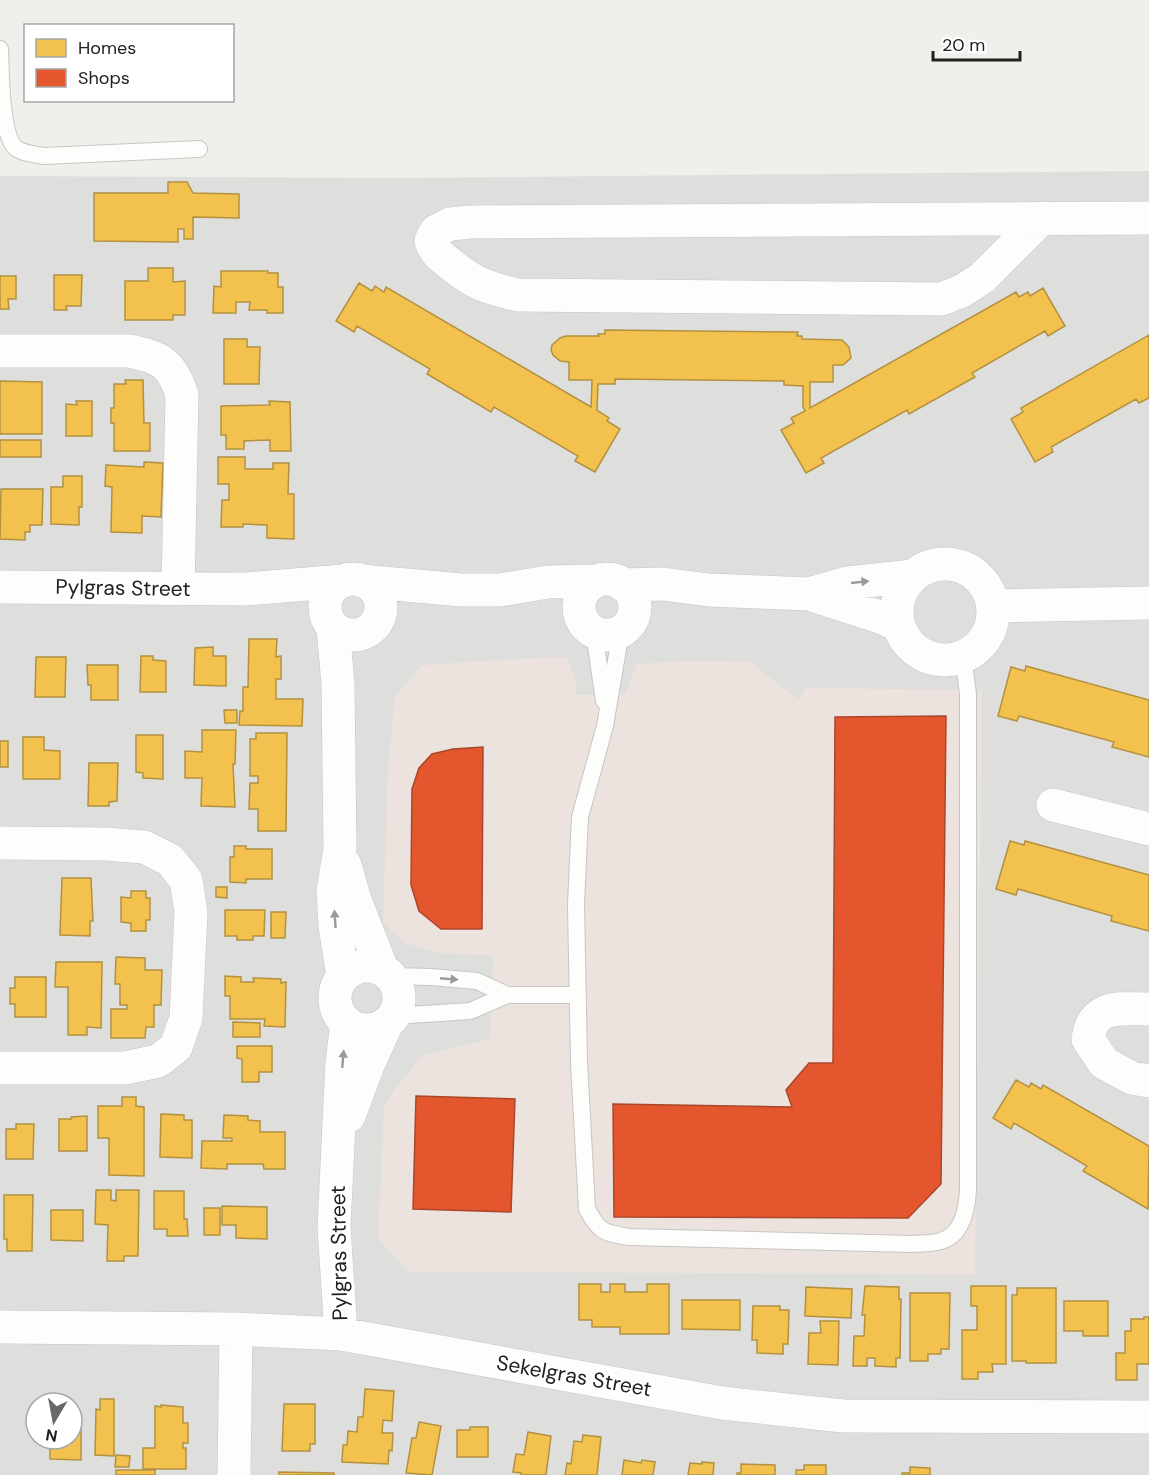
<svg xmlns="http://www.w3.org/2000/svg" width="1149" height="1475" viewBox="0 0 1149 1475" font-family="'DM Sans',sans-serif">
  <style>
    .built { fill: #dededc; fill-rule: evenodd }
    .commercial { fill: #ece2de }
    .homes { fill: #f2c14e; stroke: #b39140; stroke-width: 1.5 }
    .shops { fill: #e4572e; stroke: #aa472a; stroke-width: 1.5 }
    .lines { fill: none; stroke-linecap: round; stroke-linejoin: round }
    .lane-casing { stroke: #c6c6c4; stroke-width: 18 }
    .street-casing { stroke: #c6c6c4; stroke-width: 34 }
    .lane { stroke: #fdfdfc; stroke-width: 16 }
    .street { stroke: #fdfdfc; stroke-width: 33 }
    .oneway { fill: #9a9a99 }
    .labels { text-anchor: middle; stroke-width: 6; stroke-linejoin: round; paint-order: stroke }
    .street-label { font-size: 21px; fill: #212121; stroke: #fff }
  </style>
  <rect width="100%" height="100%" fill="#efefeb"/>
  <path class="built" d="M1149 171V1475H0V176L390 178ZM36 1403H72V1439H36Z"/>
  <path class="commercial" d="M552 657 567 658 577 683 576 695H625L637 664 688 661 750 662 798 699 806 688 982 690 975 1274 408 1272 378 1238 384 1107 394 1090 423 1055 490 1039 493 955 438 953 405 943 383 923 388 766 395 697 422 665Z"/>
  <path class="homes" d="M168 182H187L193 193 239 194V218L193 217V239H184V229H178V242L94 241V193H168Z
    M148 268H173V282L185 281V315H173V320H125V281H148Z
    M221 271H268V273H278V287H283V313H267V310H249L250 302H236V313H213L214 286 221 287Z
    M54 275H82L81 306H66L67 310H54Z
    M0 276H16V299H8L9 309H0Z
    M359 283 372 291 375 286 384 292 386 287 591 407 592 380H569V362L560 361 553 355 551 350 552 345 560 338 566 336H599L598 334H605V330L798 332 797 336H802V339L842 340 849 347 851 358 843 365H833V382H810V408L1016 292 1019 297 1028 292 1030 296 1043 288 1065 326 1048 336 1045 331 972 373 975 377 909 414 907 410 821 458 824 463 806 473 781 430 794 423 791 418 805 411 803 407V386L784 385V381L615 379V384H598L597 410 609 418 607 421 620 429 595 472 575 461 578 456 494 407 491 412 427 374 430 369 357 326 354 332 336 321Z
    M1149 335V398L1139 403 1136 399 1051 447 1053 452 1035 462 1011 419 1023 412 1021 408Z
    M224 339H247V347H260L259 384H224Z
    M125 380H143L144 423H150V451H114V423H111V408H114V384H126Z
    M0 381 42 382V434H0Z
    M76 401H92V436H66V404L77 405Z
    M269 401 290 402 291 451H270V440L244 441V449H226V435H221V406L270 405Z
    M0 440H41V457H0Z
    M218 457H245V469H273V463H289L288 494H294V539L267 538V525L243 524V527H221L222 500H229V484H218Z
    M144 462 163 463 161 517 142 516V533L111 532 112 487 105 486 106 465 144 467Z
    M63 476H82V507H79V525L51 524V487H63Z
    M1 489H43L42 525H30V532H25V540L0 539Z
    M249 639H277L276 657 281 656V679H276V699H303L302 726 239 725 240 711H243V687H248Z
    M213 647V656H226V686L194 685 195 648Z
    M141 656H153V660L166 661V692H140Z
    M36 657H66L65 697H35Z
    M87 665H118V700H91V685H88Z
    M1026 666 1149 700V757L1112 747 1114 742 1019 716 1017 721 998 716 1011 667 1025 671Z
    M224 710H237V723H225Z
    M202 730H236L235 764H233L235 807 201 806 202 778H185V751L202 752Z
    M256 733H287L286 831H258V809H249L250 783H258V776H250V739H256Z
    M136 735H163V779L143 778V773L136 772Z
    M23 737H44V750L60 751V779H23Z
    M0 741H8V767H0Z
    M89 763H118L117 801 109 802V806H88Z
    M1010 841 1024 845 1025 841 1149 875V931L1111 921 1112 916 1018 889 1016 895 996 889Z
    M234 846H246V849H272V879H246V883L230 882V857H234Z
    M62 878H91L93 921H90V936L60 935Z
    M216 887H227V898L216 897Z
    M131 891H146V898H150V920H146V931H131V923L121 922V897L131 898Z
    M225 910H265L264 936H253V940H237V936H225Z
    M271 912H286L285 938H271Z
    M116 957 145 958V970H162L161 1005H154V1027H146L145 1038H111V1009H127V1005H120V984H115Z
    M56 962H102L101 1028 87 1027V1035H68V987H55Z
    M225 976 241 977V982H254L253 978 281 979V983L286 982 285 1027 264 1026 265 1019H230V996H225Z
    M15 977H46V1017H15V1004H10V988H15Z
    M233 1022 260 1023V1037H233Z
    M237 1046H272V1072H259V1082H242V1059L237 1058Z
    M1016 1080 1029 1087 1031 1083 1041 1089 1043 1085 1149 1146 1148 1209 1083 1171 1087 1166 1014 1123 1011 1129 993 1118Z
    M122 1097H136V1106L144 1107V1176L109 1175V1138H98V1106H122Z
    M161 1114 184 1115V1120H192V1158L160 1157Z
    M224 1115 248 1116V1120L260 1121V1132H285V1169H264L263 1164H227V1169L201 1168 202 1141H232V1138H223Z
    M87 1116V1151H59V1119H71V1117Z
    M16 1124H34L33 1159H6V1129H16Z
    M96 1190H111V1200L116 1201V1190H139L138 1256H124V1261H107L108 1225 95 1224Z
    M154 1191H184V1219H187L188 1236H167V1229H154Z
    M4 1195H33L32 1251H7V1239H4Z
    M222 1206 267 1207V1239L236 1238V1225H222Z
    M204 1208H220V1235H204Z
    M51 1210H83V1241L51 1240Z
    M579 1284H601V1292H610V1284H625V1292H647V1284H669V1334H620V1327H592V1320H579Z
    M865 1286 899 1287V1299H901L900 1358H896V1367L875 1366V1358H867V1366H853L854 1336H864L865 1315H862Z
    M971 1286H1006V1364H992L993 1372H978V1379H962V1330H977V1306H971Z
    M806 1287 852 1289 851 1318 805 1316Z
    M1017 1288H1056V1363H1026V1361H1012V1295H1017Z
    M910 1293H950L949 1349H941V1354H928V1361H910Z
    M682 1300H740V1330L682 1329Z
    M1064 1301H1108V1336H1083V1331H1064Z
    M753 1306H780V1310H789L788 1344H783V1354L757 1353V1340H752Z
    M1144 1317H1149V1364H1137V1380H1116V1353H1125V1331H1131V1319H1144Z
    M820 1321H839L838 1365 808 1364 809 1333H821Z
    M365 1389 394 1391 392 1421 383 1420 382 1433H393L392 1451 389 1450 388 1464 342 1462 343 1445H347L348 1431 357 1432 358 1417H363Z
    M100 1399H114V1456L95 1455 96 1409 100 1410Z
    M284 1404H315V1444H310V1451H282Z
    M161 1405 183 1407V1423H188V1443H183V1448H186V1469H143V1448H155V1406L161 1407Z
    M419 1422 441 1426 432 1475 406 1473 412 1438H416Z
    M72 1424H81V1460L50 1459V1439H72Z
    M470 1427H488V1457H457V1430H470Z
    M528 1432 551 1436 546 1475H521V1473L513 1472 516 1454 524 1455Z
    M583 1435 601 1437 597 1475H565L567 1463 571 1464 574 1441 582 1442Z
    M116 1455 130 1456 129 1467H115Z
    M624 1460 641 1463 642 1460 655 1462 653 1475H622Z
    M702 1462 714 1463 713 1475H688L690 1463 702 1464Z
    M741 1464 775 1465V1475H737V1473H741Z
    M804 1465H826V1475H796V1470H804Z
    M910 1467 930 1468V1475H902V1473H910Z
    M116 1470H155V1475H116Z
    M279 1472 334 1473V1475H279Z"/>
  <path class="shops" d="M946 716 941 1184 908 1218 614 1217 613 1104 792 1107 786 1090 809 1063H833L835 717Z
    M483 747 482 929H441L419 911 411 885 412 789 419 768 432 754 453 749Z
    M416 1096 515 1099 511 1212 413 1209Z"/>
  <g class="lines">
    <g class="lane-casing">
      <path id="lane" d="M0 49C1 72 0 137 17 149 25 154 35 154 44 156L199 149
        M621 631 605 726 580 817 576 904 579 1062 587 1209C599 1232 604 1233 629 1237L912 1244C921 1243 932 1244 941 1241 962 1235 967 1209 968 1190V694L963 656
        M594 632 604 701
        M390 976 431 977 477 981 507 995
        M394 1016 470 1011 507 995H578"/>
    </g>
    <g class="street-casing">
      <path id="street" d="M1042 218 982 278 962 291 941 299 518 295C487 288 473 283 449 263 440 256 435 252 431 241L436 231 450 224 470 222 1149 218
        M0 351H129C160 357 172 363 182 395L178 589
        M897 612a48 48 0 1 1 96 0a48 48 0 1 1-96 0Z
        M579 607a28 28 0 1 1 56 0a28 28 0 1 1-56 0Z
        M325 607a28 28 0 1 1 56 0a28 28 0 1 1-56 0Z
        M361 581 461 590H500L548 582 597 581
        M623 585 663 584 709 590 809 594 848 583 913 576
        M0 587 246 589 343 581
        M809 594 883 618 899 626
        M993 606 1149 603
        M333 627 338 684 340 849 333 891 335 926 343 977
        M1053 805 1149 829
        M0 843 105 844 144 847 170 860 186 880 191 912 186 1018 176 1047 158 1061 125 1068H0
        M345 865 355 900 382 969
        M335 998a32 32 0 1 1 64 0a32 32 0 1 1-64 0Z
        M1149 1009C1120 1009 1093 1003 1088 1039L1104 1063 1132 1078 1149 1081
        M349 1116 368 1065 387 1023
        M0 1327 236 1329 341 1334 722 1403 843 1416 1149 1417
        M341 1334 334 1227 342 1062 347 1023
        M234 1475 236 1329"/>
    </g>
    <use href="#lane" class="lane"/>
    <use href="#street" class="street"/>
  </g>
  <defs><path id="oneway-solid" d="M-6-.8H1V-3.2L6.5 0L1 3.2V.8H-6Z" transform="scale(1.5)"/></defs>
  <g class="oneway">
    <use href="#oneway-solid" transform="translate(860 582) rotate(-6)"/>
    <use href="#oneway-solid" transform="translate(335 919) rotate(-94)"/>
    <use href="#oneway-solid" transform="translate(449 979) rotate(5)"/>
    <use href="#oneway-solid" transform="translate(343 1059) rotate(-85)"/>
  </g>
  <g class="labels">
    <g class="street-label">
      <text transform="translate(123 588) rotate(1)" y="7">Pylgras Street</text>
      <text transform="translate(339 1253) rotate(-91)" y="7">Pylgras Street</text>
      <text transform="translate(574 1376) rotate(10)" y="7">Sekelgras Street</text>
    </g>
  </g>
  <rect x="24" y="24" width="210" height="78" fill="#ffffff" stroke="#a6a6a6" stroke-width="1.5"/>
  <rect x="36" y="39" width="30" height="18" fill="#f2c14e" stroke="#a6a6a6" stroke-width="1.5"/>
  <text x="78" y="54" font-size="18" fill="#212121">Homes</text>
  <rect x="36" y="69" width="30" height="18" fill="#e4572e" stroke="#a6a6a6" stroke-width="1.5"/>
  <text x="78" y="84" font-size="18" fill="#212121">Shops</text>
  <g transform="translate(54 1421) rotate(190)"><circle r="28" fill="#ffffff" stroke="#a6a6a6" stroke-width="1.5"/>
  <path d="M0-4.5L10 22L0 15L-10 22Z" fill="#696968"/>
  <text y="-9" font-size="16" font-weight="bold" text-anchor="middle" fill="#212121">N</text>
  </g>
  <path d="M933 51v9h87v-9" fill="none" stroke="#212121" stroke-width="3"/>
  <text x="942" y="51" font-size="18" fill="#212121" stroke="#ffffff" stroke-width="4.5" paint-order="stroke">20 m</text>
</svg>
